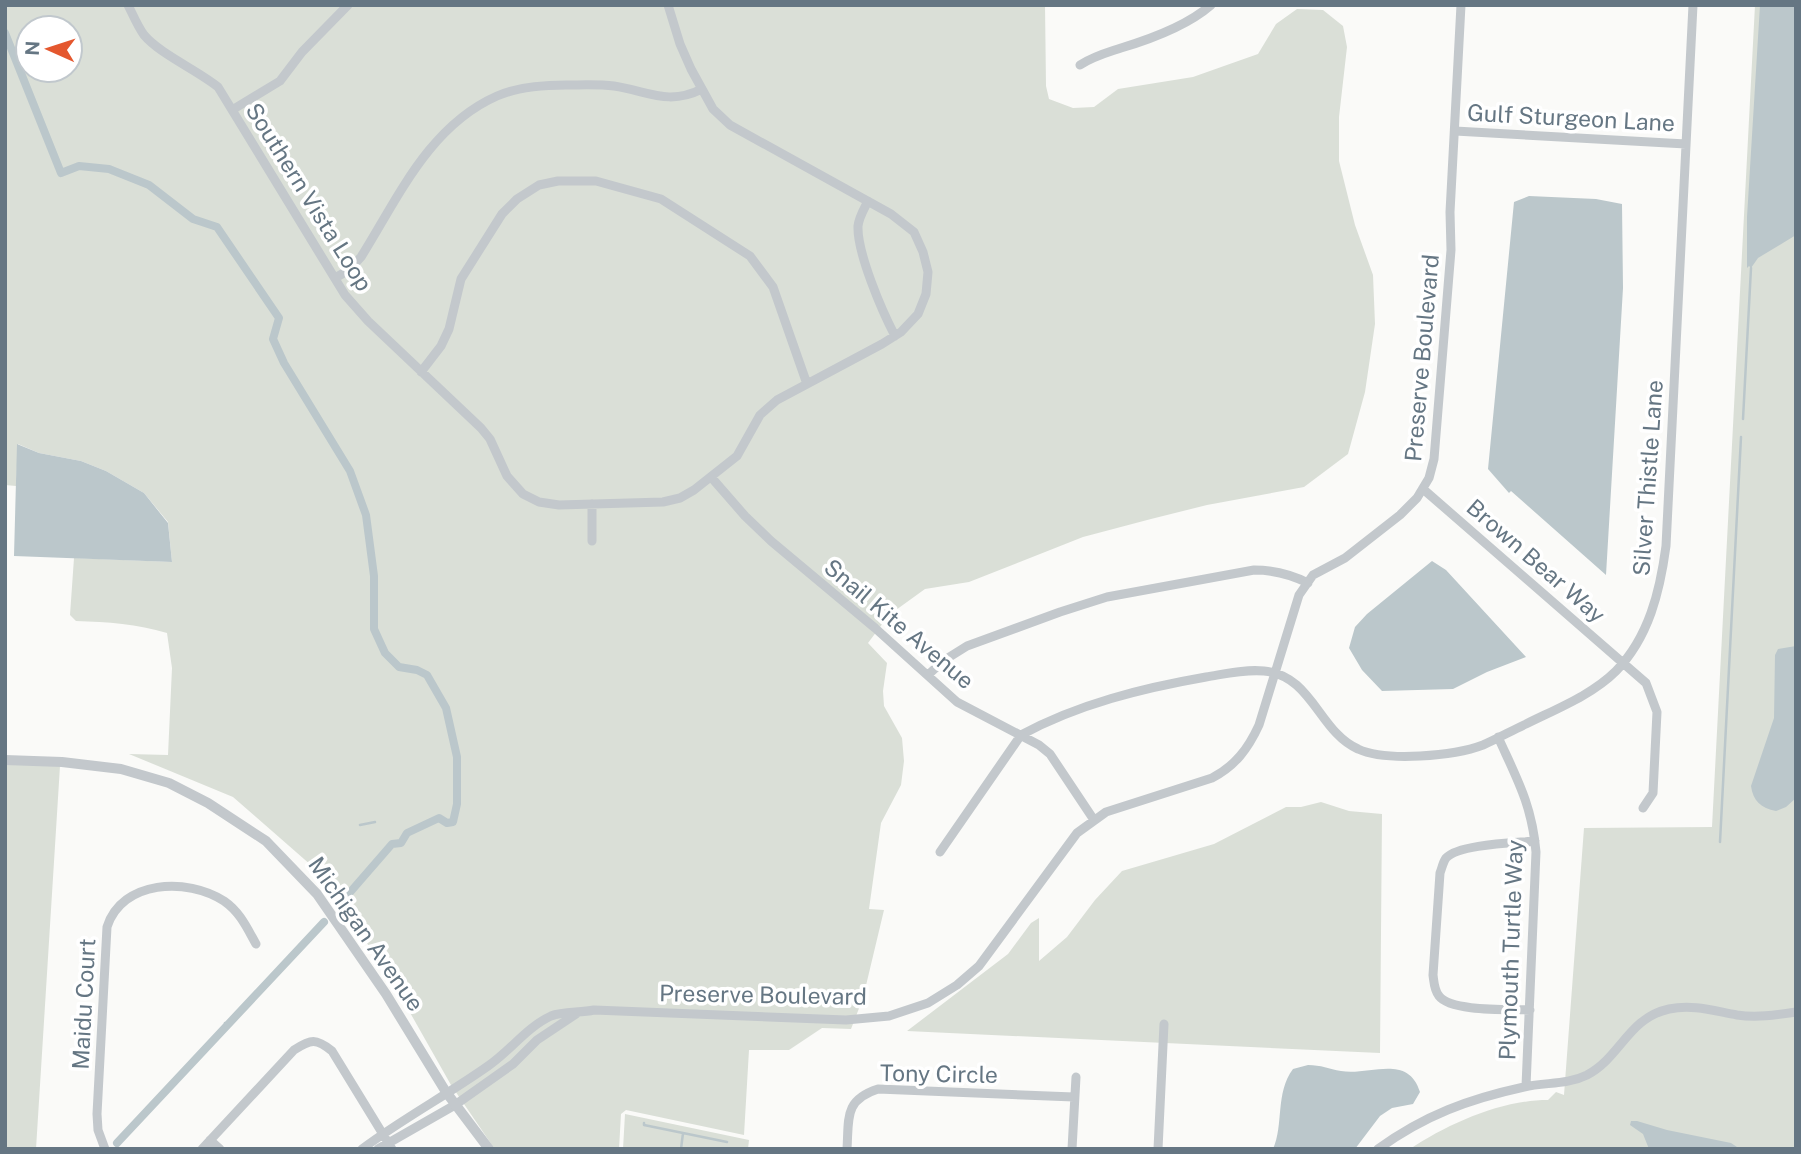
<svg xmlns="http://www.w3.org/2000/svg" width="1801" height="1154" viewBox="0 0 1801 1154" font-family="'Public Sans',sans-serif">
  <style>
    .green { fill: #dadfd7; fill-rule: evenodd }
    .water { fill: #bbc7cb }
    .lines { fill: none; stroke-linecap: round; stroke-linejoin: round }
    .stream { stroke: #bbc7cb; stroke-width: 2.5 }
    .canal { stroke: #bbc7cb; stroke-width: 8 }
    .minor { stroke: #c3c8cc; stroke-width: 9 }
    .tertiary { stroke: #c3c8cc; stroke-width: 10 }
    .labels { text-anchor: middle; stroke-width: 7; stroke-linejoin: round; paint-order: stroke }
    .street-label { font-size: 23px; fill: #657683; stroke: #fff }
  </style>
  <rect width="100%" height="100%" fill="#fafaf8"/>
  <path class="green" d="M5 5H1045L1046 86 1049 99 1073 108 1094 107 1118 89 1193 77 1224 66 1258 54 1276 24 1297 9 1323 10 1343 26 1347 47 1339 117V161L1355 225 1373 275 1375 324 1365 392 1348 454 1304 487 1207 505 1151 519 1083 537 969 582 925 589 889 615 868 643 887 663 883 691 884 706 902 738 904 761 901 785 881 823 869 909 884 910 863 998 851 1029 822 1028 789 1050H749L744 1135 626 1110 621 1114 619 1149 494 1148 451 1085 391 979 320 873 233 797 129 754 168 755 172 668 167 633C137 624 108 622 76 621L70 615 74 558 172 562 168 522 144 493 106 471 81 461 39 453 18 444 16 486 5 485ZM28 28H70V70H28Z
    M1755 5H1796V1149H1410C1448 1124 1501 1100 1548 1100L1556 1092 1564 1095 1584 828 1712 827Z
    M5 764 60 766 36 1149H5Z
    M1321 802 1349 811 1382 814 1380 1053 907 1031 1008 954 1031 923 1039 918V961L1067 937 1095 900 1122 871 1214 844 1286 807H1301Z
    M625 1114 749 1140 748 1149H623Z"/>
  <path class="water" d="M1760 5H1795L1796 235 1758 258 1751 268 1749 266 1747 268V217Z
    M1529 196 1596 199 1622 204 1623 288 1606 575 1511 491 1509 493 1488 469 1514 202Z
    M17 444 39 453 81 461 106 471 144 493 168 523 172 562 14 556Z
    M1432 561 1446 570 1526 657 1487 672 1453 689 1382 691 1362 670 1349 648 1355 627 1367 614Z
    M1796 646V798L1786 807 1776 811C1761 808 1753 801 1751 786L1774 718 1775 655 1778 649Z
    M1308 1065C1321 1065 1329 1069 1341 1071 1369 1076 1408 1053 1420 1092L1413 1104 1392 1108 1380 1116 1355 1149H1273C1284 1125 1275 1093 1293 1069Z
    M1637 1121 1667 1130 1731 1143 1740 1149H1649L1643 1134 1630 1125 1631 1121Z"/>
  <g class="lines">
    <path class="stream" d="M1743 419 1751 268
      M360 825 375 822
      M1720 842 1741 437
      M225 1023 227 1025
      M644 1123V1125L683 1133 681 1149
      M683 1133 727 1142"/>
    <path class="canal" d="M5 33 61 173 79 166 109 169 149 185 193 219 217 227 279 318 273 339 284 363 350 471 366 515 374 576V629L385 653 399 667 417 670 427 675 446 708 457 757V804L453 822 447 823 439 818 407 833 401 843 392 844 339 905
      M117 1143 324 922"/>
    <path class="minor" d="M128 5C133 15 138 27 144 35 160 54 197 70 218 87L345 295 368 321 481 428 490 439 507 476 523 494 539 502 559 505 663 502 680 498 694 490 737 456 760 415 777 400 882 344 901 332 918 314 926 294 928 272 923 252 914 232 891 214 730 125 713 109 691 69 680 44 668 5
      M1080 65C1094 56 1106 53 1121 48 1151 39 1187 26 1211 5
      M232 110 280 81 302 52 348 5
      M1455 131 1686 144
      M868 201C864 209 859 217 858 226 857 253 882 311 895 336
      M335 278 349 270 361 257C398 198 429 126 497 96 517 87 544 85 566 85 581 85 598 84 614 86 648 91 668 106 702 89
      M421 372 441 346 449 329 461 279 502 214 517 199 539 185 558 181H596L661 199 750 256 773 287 807 384
      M711 477 745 516 771 541 875 628 957 702 1039 745 1050 754 1094 820
      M1423 489 1646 683 1657 712 1653 793 1643 808
      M592 504V541
      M928 675 943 661 967 646 1060 612 1107 597 1254 570C1274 570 1290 574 1308 583
      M1498 737C1517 779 1532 805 1536 852L1526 1086
      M940 852 1021 735C1078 704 1143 688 1206 677 1225 674 1245 669 1264 671 1312 675 1319 732 1358 749 1386 762 1454 756 1483 745 1497 739 1511 731 1526 724 1556 709 1592 695 1616 671 1649 637 1660 591 1666 546L1693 5
      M1530 1010C1509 1009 1451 1012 1439 996 1434 990 1434 982 1433 975L1440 873C1442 868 1443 862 1446 858 1459 844 1516 843 1535 841
      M210 1140 220 1149
      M105 1149 98 1130 97 1114 107 927C122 880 187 877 224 901 240 912 247 928 256 944
      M202 1149 294 1050C311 1039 316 1038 332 1051L392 1149
      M362 1149C402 1119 447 1095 488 1066 510 1051 527 1027 551 1016 563 1011 580 1013 594 1010L846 1020 889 1016 928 1003 957 985 979 966 1077 833 1106 812 1212 778C1235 766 1248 749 1259 725L1299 595 1313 575 1345 558 1400 515 1417 498 1429 478 1434 459 1451 250 1450 212 1461 5
      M378 1149 455 1105 513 1064 537 1040 576 1014
      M847 1149C849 1118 844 1100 878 1089L1074 1097
      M1072 1149 1076 1077
      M1158 1149 1164 1024
      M1378 1149C1425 1115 1469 1099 1524 1087 1546 1082 1567 1085 1587 1075 1621 1057 1628 1018 1669 1009 1693 1004 1714 1011 1737 1015 1757 1018 1776 1015 1796 1012"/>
    <path class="tertiary" d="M5 760 62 762 121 769 169 783 208 803 266 841 317 894 386 994 446 1092 489 1149"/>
  </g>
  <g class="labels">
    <g class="street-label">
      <text transform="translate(1571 118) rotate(3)" y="8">Gulf Sturgeon Lane</text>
      <text transform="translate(309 197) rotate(58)" y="8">Southern Vista Loop</text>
      <text transform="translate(1422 358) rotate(-85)" y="8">Preserve Boulevard</text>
      <text transform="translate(1648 478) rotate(-86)" y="8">Silver Thistle Lane</text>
      <text transform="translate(1536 561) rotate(41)" y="8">Brown Bear Way</text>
      <text transform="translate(899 624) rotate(40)" y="8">Snail Kite Avenue</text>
      <text transform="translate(366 934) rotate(55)" y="8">Michigan Avenue</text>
      <text transform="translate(1511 950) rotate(-88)" y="8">Plymouth Turtle Way</text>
      <text transform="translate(763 995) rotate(1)" y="8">Preserve Boulevard</text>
      <text transform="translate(84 1004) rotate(-87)" y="8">Maidu Court</text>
      <text transform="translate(939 1074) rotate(1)" y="8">Tony Circle</text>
    </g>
  </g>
  <rect width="1801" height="1154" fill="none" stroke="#657683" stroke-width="14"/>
  <g transform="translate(49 49) rotate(273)"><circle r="33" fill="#ffffff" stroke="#c1c8cd" stroke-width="2"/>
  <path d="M0-5L12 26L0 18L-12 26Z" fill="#e4572e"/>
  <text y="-10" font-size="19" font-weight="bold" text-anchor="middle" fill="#657683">N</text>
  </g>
</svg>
